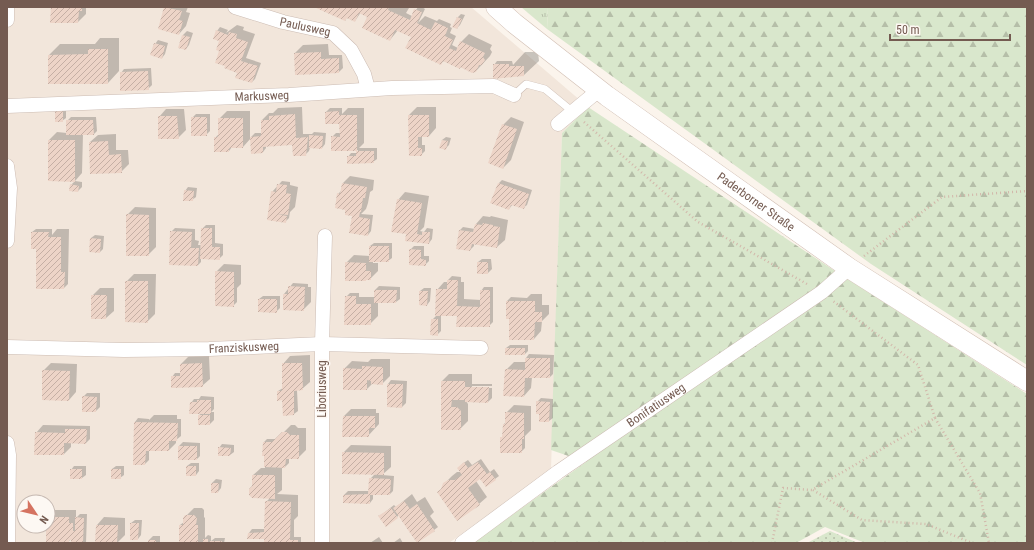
<svg xmlns="http://www.w3.org/2000/svg" width="1034" height="550" viewBox="0 0 1034 550" font-family="'Roboto Condensed',sans-serif">
  <style>
    .residential { fill: #f2e6db; fill-rule: evenodd }
    .grass { fill: url(#grass-tufts) }
    .forest { fill: url(#forest-firs) }
    .park { fill: url(#park-dots) }
    .shadow { fill: #0003 }
    .building { fill: url(#building-hatch) }
    .lines { fill: none; stroke-linecap: round; stroke-linejoin: round }
    .lane-casing { stroke: #ccbcb3; stroke-width: 8 }
    .street-casing { stroke: #ccbcb3; stroke-width: 15 }
    .secondary-casing { stroke: #d1beb3; stroke-width: 21 }
    .path { stroke: #d2b7aa; stroke-width: 2.5; stroke-dasharray: 1 3; stroke-linecap: butt }
    .lane { stroke: #fff; stroke-width: 7 }
    .street { stroke: #fff; stroke-width: 14 }
    .secondary { stroke: #fff; stroke-width: 20 }
    .labels { text-anchor: middle; stroke-width: 3; stroke-linejoin: round; paint-order: stroke }
    .street-label { font-size: 12px; fill: #745b51; stroke: #fdf8f3 }
  </style>
  <defs>
    <pattern id="grass-tufts" width="24" height="20" patternUnits="userSpaceOnUse"><rect width="24" height="20" fill="#d9e7cc"/><path d="M3 7l-1-3M5 7V3M7 7l1-3M15 17l-1-3M17 17v-4M19 17l1-3" fill="none" stroke="#b5bea8"/></pattern>
    <pattern id="forest-firs" width="22" height="20" patternUnits="userSpaceOnUse"><rect width="22" height="20" fill="#d9e7cc"/><path d="M5 1l3.5 6h-7zM16 11l3.5 6h-7z" fill="#b5bea8"/></pattern>
    <pattern id="park-dots" width="8" height="8" patternUnits="userSpaceOnUse"><rect width="8" height="8" fill="#d9e7cc"/><path d="M2 2h.1M6 6h.1" fill="none" stroke="#b5bea8" stroke-width="1.8" stroke-linecap="round"/></pattern>
    <pattern id="building-hatch" width="6" height="6" patternUnits="userSpaceOnUse"><rect width="6" height="6" fill="#edd4c7"/><path d="M-1 1l2-2M0 6l6-6M5 7l2-2" fill="none" stroke="#c5afa4"/></pattern>
  </defs>
  <rect width="100%" height="100%" fill="#fbf4ec"/>
  <path class="residential" d="M7 7H471L588 107 562 133 551 469 449 543H13L7 490ZM24 502H48V526H24Z"/>
  <path class="grass" d="M521 7H548L547 29Z"/>
  <path class="forest" d="M548 7H1027V365L871 264 547 29Z
    M588 107 832 269 1027 394V543H865L825 527 796 543H473L586 462 551 450 562 133Z"/>
  <path class="park" d="M830 531 858 543H807Z"/>
  <path class="shadow" d="M52 7H86V14L78 22Z
    M165 7H188L186 12 190 13 186 26 179 34 159 28Z
    M317 7H406L409 8 406 13 412 16 418 7H422L425 9 418 23 425 16 437 21 439 19 451 24 450 27 452 28 450 33 456 36 452 45 458 48 461 42 469 34 492 45 490 49 492 52 490 56 476 71 461 67 460 68 444 61 441 63 412 36 398 30 390 40 370 12H361L355 21Z
    M461 14 465 15 460 25 457 28 453 27 458 17Z
    M237 25 244 27 243 30 255 34 246 58 261 63 255 79 252 82 238 72 226 66 220 50V41L217 31 220 27 228 30 226 33Z
    M187 31 193 33 189 45 186 49 180 47 183 35Z
    M100 38H119V71L108 83H49V55L60 44H95Z
    M158 40 168 43 165 54 162 58 155 44Z
    M328 44 329 55H342L343 68 339 72 296 74 295 53 303 45Z
    M525 52H538L539 61 524 75 494 78V65L497 61H512L513 65Z
    M151 68 152 85 148 89 121 73 124 69Z
    M66 106V118L62 121 56 110Z
    M302 107 303 134H312L314 132 326 133 325 144 322 148 310 147 309 151 305 155 295 144 266 146V148L263 152 251 138 243 147H232L229 151 215 138 219 134V119L227 111H250V138L255 133H262V120L269 113H273L278 108Z
    M417 107H436V128L429 136H422V145H425V151L421 155 409 136V115Z
    M330 108H342V114L348 108H364V143L359 148H377V159L373 162 348 157 351 153H357L358 150H332V137L336 133H340V123L326 112Z
    M166 109H184L186 130 178 138 159 117Z
    M196 114H210V131L206 135 192 118Z
    M71 117H96L97 131 94 134H83L82 173 75 181 49 140 57 132 67 133V121Z
    M511 117 524 122 511 160 503 168V125Z
    M116 134V150H128L129 164 121 172 90 142 98 135Z
    M446 137 451 138 449 145 446 148 442 140Z
    M350 176 374 180 373 190 370 192 368 203 366 209 361 214 373 215 371 231 368 235 353 215 346 210 338 194 342 190V184Z
    M502 180 532 190 527 205 523 208 513 204 509 209 499 183Z
    M75 181 82 182V187L78 191 71 185Z
    M282 181 290 182V185L298 187 295 207 290 212 289 218 285 222 268 219 272 192Z
    M188 187 197 188 196 197 192 200 185 191Z
    M405 192 429 196 424 227 420 231 424 232 427 228 433 229 432 239 429 243 407 233 398 200Z
    M135 207 156 208V247L148 255 127 215Z
    M483 216 490 217 491 216 508 220 505 240 497 247 474 244V246L470 250 460 230 463 227 475 229 476 224Z
    M206 225H215V243L223 244V255L219 259 201 258V262L198 265 171 232 175 228 195 229V240L199 241 198 245H202V229Z
    M36 229H52V235L57 229H69L68 280V284L64 288 37 248 32 232Z
    M95 235 104 236 103 249 100 252 91 238Z
    M374 243H392V258L388 261H373V263H378V271L370 279H367L366 280 346 263 354 255 370 256V246Z
    M414 246H424V256H429V261L425 265 410 250Z
    M482 259H491L492 269 488 273 478 262Z
    M224 264 241 265V284L237 288V302L233 306 216 272Z
    M134 274H156L155 314 147 322 126 282Z
    M452 276 461 277V282H464V299L481 300V291L484 287H493V322L489 326 458 315H441V331L437 335 432 320 436 316 437 290 444 282H448V280Z
    M293 283 308 284V287H311V302L303 310 284 294Z
    M379 286 400 287V299L396 302H378V316L370 324 346 297 350 293H359V297H375V290Z
    M100 288H114V311L106 318 92 296Z
    M424 288H431L430 301 427 305 420 291Z
    M531 294H542V305H549V314L542 321 541 331 534 339 510 318 507 301 511 297 527 298Z
    M263 296H280V308L276 312 259 299Z
    M510 345H528V351L525 354 506 348Z
    M529 354 554 355 553 374 550 377H532L531 388 524 396 506 370 514 362H526V358Z
    M310 355V382L302 389 297 390 298 411 294 414 284 415 283 399 278 391 283 388V364L290 356Z
    M189 356H209L210 379 202 386 172 377 175 373H181V364Z
    M371 359H390V376L382 384H372L367 389 344 369 352 361 368 362Z
    M51 363 77 364 76 392 69 400 43 371Z
    M449 374H472V384H492V386H472V388H492V398L488 402 466 401 468 404V421L460 429H442V381Z
    M391 380 407 381 406 403 402 407 388 384Z
    M87 393H100V407L96 411 83 397Z
    M201 396 214 397V409L211 412H214V420L210 424 199 415 202 413 191 403 194 399H199Z
    M541 398 553 399V418L549 421 537 402Z
    M514 405 531 406V430L525 436V448L521 452 501 438 503 436 504 424 506 422V413Z
    M351 409H376V413H379V424L368 436 344 416Z
    M154 415H177V419H181V436L176 440V443L169 450H149V460L145 464 135 422 138 418 149 419V420Z
    M43 425 90 426V439L86 443 71 442V447L64 454 36 433Z
    M291 425H295L298 428H306V450L298 458H289V463L285 467H282V490L277 494 298 495V516L294 520V537H301V543H265V539L249 533 252 529H265L266 502 270 498 253 486V475L261 468H265V455L264 442 267 439H277Z
    M183 442 200 443V456L197 459H179V446Z
    M222 444 234 445V452L230 455 219 448Z
    M351 445 391 446V467L382 475 394 476 393 491 390 494H373V499L370 503 344 495 348 491H369L370 479 375 474 343 453Z
    M481 459 490 472 494 469 499 476 495 479 480 478 476 481 487 497 479 504 443 488 444 484 452 476 457 472H461L462 464 468 460 472 465Z
    M191 463H199V471L196 475 187 466Z
    M74 466H86V475L82 478H71V470Z
    M116 466H124V475L120 478 112 469Z
    M216 479 222 480 221 488 218 492 212 483Z
    M412 494 417 502 425 497 434 512 430 516 438 527 434 530 399 515 397 517 380 516 394 505 396 507Z
    M194 508H202L204 510V517L205 518V538L208 535 211 536V541L215 538H225L224 543H180V525L184 522 186 516Z
    M55 510H76V518L80 514H87L86 543H72L71 539 69 541 47 526 48 517Z
    M104 517 125 518V535L117 543 96 542 97 525Z
    M135 520H142L141 535 138 539 131 523Z
    M153 536H160V543H149V540Z
    M379 537 383 543H370Z
    M400 538 403 543H393Z"/>
  <path class="building" d="M51 7H82V11H79L78 23H50Z
    M164 7 182 11 179 20 183 21 179 35 158 29Z
    M314 7H389L388 10 410 20 414 9 422 12 417 23 431 30 435 22 448 28 445 36 453 40 449 48 456 51 460 41 485 53 483 57 485 60 482 65H479L476 72 472 73 460 67V69L443 61 441 65 405 48 411 37 395 30 390 41 362 28 367 17 359 13 355 22 347 18 345 21Z
    M457 17 462 19 457 29 452 27Z
    M216 30 228 35 229 32 237 34 236 38 248 42 241 61 258 66 252 83 235 78 237 73 224 68 225 66 215 63 219 51 216 50 219 41 213 39Z
    M182 35 190 37 186 50 178 48Z
    M154 43 165 46 162 59 150 55Z
    M88 49H108V84H48V55L88 54Z
    M321 52V59L339 58V73L295 75 294 53Z
    M493 64H509V66H524V76L493 79Z
    M148 71 149 90 120 91V72Z
    M55 110H63V122H55Z
    M339 111V115H357V151H374V163L347 164V156H356V151H331V136L340 137 339 124H325V112Z
    M295 114 296 138 308 137 306 156H293L292 145 263 147V153L251 154 250 137 261 136V120H269V116Z
    M408 115H429V137H418V148H422V156H409Z
    M158 116H177L179 139H158Z
    M191 117H207V136H191Z
    M218 118H243V148H229V152H214V137H218Z
    M66 120H93L94 135H66Z
    M502 124 517 129 503 169 488 163Z
    M309 135 323 136 322 149 309 148Z
    M48 140H75V182L48 181Z
    M442 140 448 141 446 150 439 148Z
    M108 141 109 155 121 154 122 173 90 174 89 142Z
    M342 183 367 187 365 198H363L361 212H360L359 217 370 219 368 236 349 233 352 216 345 215V210L335 208 337 193 340 194Z
    M498 183 529 194 524 209 511 205 509 210 490 203Z
    M70 184 79 186 78 192 69 191Z
    M277 184 287 185 286 193 291 194 288 215 277 214 287 216 286 223 267 220 271 191 276 192Z
    M184 190 194 191 193 201H183Z
    M397 199 422 203 417 234 422 235V232H430L429 244 405 241 406 234 391 232Z
    M126 214 149 215V256H126Z
    M483 223 493 225V226L500 227 497 248 472 244 470 251 456 249 459 230 473 232 475 224 482 225Z
    M201 228H212V247H220V260L200 259Z
    M170 231 192 232 191 248H199L198 266 169 265Z
    M31 232H49L48 237H61V272H65L64 289H36V249H31Z
    M90 238 101 239 100 253 89 252Z
    M369 246H389V262H369Z
    M409 249 421 250V259L426 260V266L409 265Z
    M345 262 366 263V271H371V280H366V281H345Z
    M477 262H488V274H477Z
    M215 271 234 272V307L215 306Z
    M447 280H458L457 306 480 307V290H490V327H456L457 316H435L436 289H447Z
    M125 281H148V323L125 322Z
    M288 286 305 287 304 311 283 310V294H288Z
    M374 290H397L396 303H374Z
    M419 291H428L427 306 419 305Z
    M91 295H107L106 319H91Z
    M345 296H356V304H371V325H344Z
    M258 299H277V313L258 312Z
    M506 301H535V312H542V322H535L534 340H509V319H506Z
    M431 319H438V336L430 335Z
    M505 348H525V355H505Z
    M525 358H550V378H525L524 397 503 396 505 369 525 370Z
    M202 363 203 387 171 388V376H180V364Z
    M282 363H302L303 390 294 391V415L283 416 282 400 277 401V391H282Z
    M362 366 383 367V385L371 384V381L367 380V390H343V368L362 369Z
    M42 370 70 371 69 401 42 400Z
    M441 381H465V387H489L488 403 465 402V400H452L451 407H457L461 411V430H441Z
    M387 384H403L402 408 387 407Z
    M82 396 97 397 96 412H82Z
    M197 400H211V414H189L190 402H197Z
    M536 401 550 402 549 422H539V414H536Z
    M505 412 524 413V439H522V453H500V437H502L503 424H505Z
    M198 415H210V425H198Z
    M343 416H375V428H369V437H342Z
    M134 422 178 423 177 441H169V451H146L145 465H133Z
    M65 429H87L86 444 64 443V455H34L35 432 65 433Z
    M282 432H287L290 435H299V459H286L285 468 264 467V456H262L263 442H272Z
    M178 446H197V460H178Z
    M218 447 231 448 230 456H218Z
    M342 452 384 453V475L342 474Z
    M464 462 468 468 478 462 487 474 490 472 496 480 486 487 480 479 468 488 480 505 457 521 437 492 441 489 443 483 448 480H455L462 475 457 468Z
    M186 466H196V476H186Z
    M70 469H82V479H70Z
    M111 469H121V479H111Z
    M252 475H275V499L252 498 249 495V489L252 486Z
    M369 478 391 479 390 495H370V504L343 503V495L368 494Z
    M211 483H219L218 493H211Z
    M265 501 291 502 290 540H298V543H264V539H247L248 533 264 532Z
    M404 501 410 509 417 504 435 531 417 543 393 508Z
    M391 508 398 518 386 527 378 516Z
    M185 515H194L197 518 196 525H198V543H179V525H183V518Z
    M48 517H69V523H73V531H75V517L84 518 83 543H71V540H69V542H46V526H48Z
    M130 523H139L138 540H130Z
    M96 525H118L117 543H95Z
    M203 539H208V543H203Z
    M148 540H156V543H148Z
    M210 541H222V543H210Z"/>
  <g class="lines">
    <g class="lane-casing">
      <path id="lane" d="M514 95 526 84 545 89 573 112"/>
    </g>
    <g class="street-casing">
      <g id="street">
        <path id="s1" d="M235 7 283 22 333 33 351 50 364 74 368 89"/>
        <path d="M7 20V7"/>
        <path id="s2" d="M7 106 289 95 392 88 494 86 514 95"/>
        <path d="M558 124 599 90"/>
        <path d="M7 166 10 188 7 241"/>
        <path id="s3" d="M7 347 124 350 209 349 322 344 481 348"/>
        <path d="M7 443 9 455 8 543"/>
        <path d="M322 543V344L325 236"/>
        <path id="s4" d="M462 543 558 472 822 292 849 268"/>
      </g>
    </g>
    <g class="secondary-casing">
      <g id="secondary">
        <path id="s5" d="M496 7 514 23 607 96 849 268 1027 381"/>
      </g>
    </g>
    <path class="path" d="M584 122 698 222 807 284
      M864 256 942 197 1027 191
      M935 418 980 493 989 543
      M813 490 862 520 926 524 972 543
      M772 543 783 488 812 490 935 418 918 365 833 301"/>
    <use href="#lane" class="lane"/>
    <use href="#street" class="street"/>
    <use href="#secondary" class="secondary"/>
  </g>
  <g class="labels">
    <g class="street-label">
      <text dy="4" stroke="none"><textPath href="#s1" startOffset="73">Paulusweg</textPath></text>
      <text dy="4" stroke="none"><textPath href="#s2" startOffset="255">Markusweg</textPath></text>
      <text dy="4" stroke="none"><textPath href="#s5" startOffset="325">Paderborner Straße</textPath></text>
      <text dy="4" stroke="none"><textPath href="#s3" startOffset="237">Franziskusweg</textPath></text>
      <text transform="translate(322 389) rotate(-90)" y="4">Liboriusweg</text>
      <text dy="4" stroke="none"><textPath href="#s4" startOffset="238">Bonifatiusweg</textPath></text>
    </g>
  </g>
  <rect width="1034" height="550" fill="none" stroke="#745b51" stroke-width="16"/>
  <g transform="translate(36 514) rotate(125)"><circle r="19" fill="#fdf8f3" stroke="#c6b9b2"/>
  <path d="M0-3L7 15L0 10L-7 15Z" fill="#d57361"/>
  <text y="-6" font-size="11" font-weight="bold" text-anchor="middle" fill="#745b51">N</text>
  </g>
  <path d="M890 34v6h120v-6" fill="none" stroke="#745b51" stroke-width="2"/>
  <text x="896" y="34" font-size="12" fill="#745b51" stroke="#fdf8f3" stroke-width="3" paint-order="stroke">50 m</text>
</svg>
